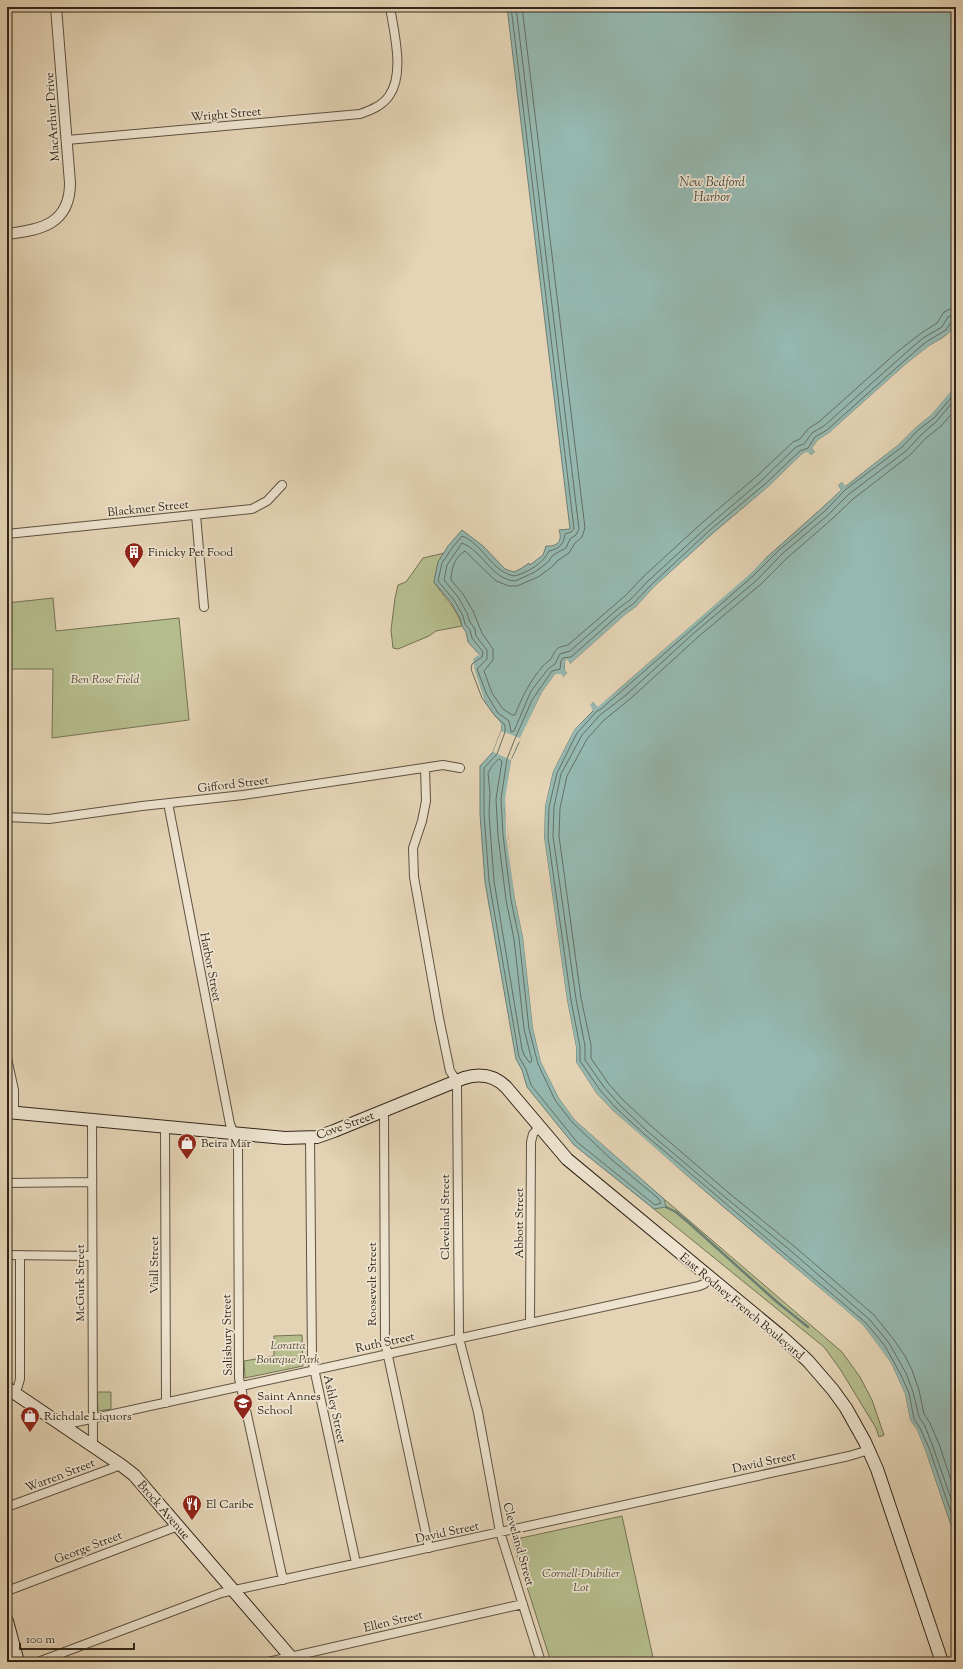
<svg xmlns="http://www.w3.org/2000/svg" width="963" height="1669" viewBox="0 0 963 1669" font-family="'Sorts Mill Goudy',serif">
  <style>
    .green { fill: #b5bd8d; stroke: #747254 }
    .water { fill: #95b8b0; stroke: #6d7e74 }
    .pier { fill: #e4d4b5 }
    .lines { fill: none; stroke-linecap: round; stroke-linejoin: round }
    .shore { stroke: #646f65; stroke-width: 1 }
    .stream { stroke: #6d7e74; stroke-width: 2.5 }
    .minor-casing { stroke: #5e5241; stroke-width: 10 }
    .tertiary-casing { stroke: #5e5241; stroke-width: 12 }
    .secondary-casing { stroke: #32261a; stroke-width: 14 }
    .minor { stroke: #ede3cf; stroke-width: 8 }
    .tertiary { stroke: #ede3cf; stroke-width: 10 }
    .secondary { stroke: #ede3cf; stroke-width: 12 }
    .labels { text-anchor: middle; stroke-width: 3.5; stroke-linejoin: round; paint-order: stroke }
    .street-label { font-size: 12px; fill: #32261a; stroke: #ede3cf }
    .poi-label { font-size: 12px; fill: #32261a; stroke: #ede3cf; text-anchor: start }
    .park-label { font-size: 12px; font-style: italic; fill: #534c37; stroke: #ede3cf }
    .water-label { font-size: 13px; font-style: italic; fill: #4b4a40; stroke: #ede3cf }
  </style>
  <rect width="100%" height="100%" fill="#e4d4b5"/>
  <filter id="stains"><feTurbulence type="fractalNoise" baseFrequency=".005" numOctaves="4"/><feColorMatrix values="0 0 0 0 .2 0 0 0 0 .09 0 0 0 0 .02 0 0 0 .5 -.17"/></filter>
  <radialGradient id="worn" r=".72"><stop offset=".6" stop-color="#630" stop-opacity="0"/><stop offset="1" stop-color="#630" stop-opacity=".3"/></radialGradient>
  <path class="green" d="M444 553 438 562 434 582C444 597 457 608 462 626L436 631 429 636 398 649 393 648 391 630 395 598 398 585 406 582 423 558Z
    M53 598 56 631 179 618 189 720 52 738 53 669H8L7 603Z
    M601 1166 635 1174 842 1352 860 1377 872 1400 884 1435 879 1437 876 1428 840 1369 824 1347Z
    M302 1335 303 1366 245 1378 244 1361 274 1356V1336Z
    M97 1392H111V1409L98 1411Z
    M622 1516 654 1662H551L512 1540Z"/>
  <path class="water" d="M507 7H956V320L950 332 942 338 929 346 906 364 829 433 818 440 812 448 815 452 811 455 802 454 768 487 713 533 654 587 636 607 626 614 569 665 567 660 565 662V670L567 673 563 677 555 674 542 692 511 760 505 810 515 899 523 937 533 1028 541 1062 559 1098 575 1120 664 1199 666 1207 654 1209 574 1145 527 1087 522 1070 516 1059 485 882 480 814V766L493 752 501 731V725L492 719 468 662 479 654 468 642 466 632 462 626 460 618 451 602 434 582 438 562 448 546 462 530 483 546 505 569 514 572 522 568 529 563 530 565 543 555 546 546C557 547 563 541 559 530L570 529Z
    M956 387V1540L925 1450 917 1430 910 1420 905 1394 891 1363 863 1325 640 1136 613 1111 596 1093 576 1062V1047L567 1000 544 837 545 806 553 771 574 730 593 711 589 705 593 702 598 706 620 688 822 508 841 490 838 485 842 482 846 486 899 444 916 427 931 415 949 392Z"/>
  <path class="pier" d="M956 320V325L951 334 944 340 930 347 908 365 830 435 819 442 814 448 817 451 811 457 807 455H803L769 489 714 535 656 589 637 608 627 615 571 666H568L567 663V669L569 674 564 679 556 676 544 693 538 703 524 737 518 743 511 759H514L513 770 507 810 508 834 517 899 525 937 535 1027 543 1062 560 1096 576 1118 616 1155 663 1194 667 1201 575 1120 559 1098 541 1062 533 1028 523 937 515 899 506 835 505 799 511 760 493 752 501 731 499 730V727L490 720 477 700 465 670 466 661 477 654H480L473 659 475 671 485 702 501 724V731L520 738 542 692 555 674H561L563 677 567 673 565 670V662L567 659 570 664 626 614 636 607 654 587 713 534 768 487 802 454 807 452 811 455 815 452 812 448 818 440 829 433 906 364 929 346 943 338 950 332Z
    M956 385 931 415 916 427 899 444 845 486 842 482 838 485 841 490 776 547 751 573 598 707 593 702 590 705 593 710 574 730 553 771 545 806 544 837 567 1000 576 1047V1062L596 1093 613 1111 720 1205 841 1306 863 1325 881 1349 891 1363 905 1394 910 1420 917 1430 925 1450 956 1542 954 1540 930 1474 923 1450 915 1431 908 1421 903 1395 896 1377 880 1350 861 1326 639 1138 611 1112 595 1094 574 1063V1047L565 1001 542 837 543 806 551 771 572 729 590 710 588 704 593 700 598 704 619 686 821 506 839 489 836 486 837 484 842 480 846 483 898 443 914 425 929 414 948 390Z"/>
  <g class="lines">
    <path class="shore" d="M511 7 574 529 571 532 565 534C564 544 559 549 549 551 544 563 527 573 514 576 492 572 483 544 462 536L452 548 442 563 438 581 454 600 463 616 465 624 470 630 472 638 483 652 482 657 472 664 471 669 482 698 495 716 505 725V732L497 754 484 768V814L489 881 519 1057 526 1069 531 1085 577 1142 655 1205 661 1203 658 1198 612 1160 572 1122 555 1100 538 1064 529 1029 519 938 511 900 503 835 501 799 507 759 514 741 532 700 552 671 560 669 561 661 563 658 571 657 623 611 633 604 652 584 710 530 765 484 800 451 808 448 815 437 827 430 904 361 926 342 946 330 952 321 956 319
      M516 7 579 529 576 535 570 539 566 548 553 555 548 562 535 572 515 581C491 579 483 551 462 543L447 565 444 580 458 597 467 613 470 622 475 629 476 636 487 650V659L477 669 487 695 498 713 509 721 511 732 514 731 531 691 548 669 555 664 560 654 570 651 620 607 630 600 648 581 707 527 761 481 796 447 804 444 812 433 824 426 901 357 923 338 942 327 948 317 956 314
      M522 7 585 528 582 537 575 543 569 553 557 561 553 566 538 577 517 586H509L496 581 465 551C455 556 451 570 451 580L463 594 473 611 482 633 493 649V660L484 671 492 693 503 709 512 715H515C522 697 530 681 543 666 545 663 548 662 550 660 557 650 553 648 568 645L626 595 644 576 703 522 757 476 793 442 800 439 808 429 820 421 897 352 920 334 937 323 944 312 950 309 956 308
      M956 392 934 418 918 430 902 447 845 490 825 511 779 550 753 576 601 709 597 711 577 733 557 773 549 807 548 837 571 1000 580 1047V1061L600 1090 616 1108 643 1133 866 1323 885 1346 901 1375 909 1393 914 1419 920 1428 929 1448 956 1527
      M956 398 937 421 922 434 906 451 849 494 828 515 782 554 757 580 694 633 626 695 600 715 582 735 561 774 554 807 553 836 576 999 585 1046V1060L604 1087 619 1104 646 1130 726 1198 791 1251 870 1320 889 1343 906 1373 913 1392 919 1417 925 1426 933 1447 956 1513
      M956 409 941 426 926 438 910 455 853 499 832 519 786 559 761 584 698 637 630 699 604 720 587 739 567 776 560 808 559 836 581 998 591 1045V1058L608 1083 623 1100 650 1125 730 1194 795 1247 874 1315 894 1340 905 1356 912 1370 919 1390 924 1414 930 1423 939 1444 956 1495
      M499 759 502 761 496 799 498 835 506 900 514 939 524 1029 532 1061 530 1063 524 1055 522 1049 494 881 489 814 490 793 488 773 492 766Z"/>
    <path class="stream" d="M666 1207 676 1212 689 1223 777 1302 808 1327"/>
    <g class="minor-casing">
      <path id="minor" d="M67 140 360 114C371 110 382 106 389 96 405 74 394 32 390 7
        M196 515 204 607
        M7 534 252 509 267 501 282 485
        M425 768 426 801 422 821 413 848 414 877 439 1018 450 1071 456 1080 457 1086 459 1338 478 1412 500 1532 541 1662
        M168 803 230 1124 238 1143 239 1378 283 1580
        M7 817 49 819 142 806 243 795 443 765 460 768
        M7 1058 14 1090V1113
        M384 1111 385 1342 429 1548
        M92 1121 93 1445
        M165 1127 166 1403
        M310 1137 312 1359 356 1563
        M7 1183 92 1182
        M7 1255 92 1256
        M530 1323 531 1142 533 1134 539 1127
        M15 1393 18 1386 20 1379V1255
        M63 1425 699 1286 704 1284 710 1278
        M7 1507 121 1465
        M7 1591 178 1526
        M38 1662 221 1593 849 1456 869 1450
        M268 1662 523 1604"/>
    </g>
    <g class="tertiary-casing">
      <path id="tertiary" d="M7 234C41 230 70 224 70 183L56 7"/>
    </g>
    <g class="secondary-casing">
      <path id="secondary" d="M7 1112 285 1138 317 1137 334 1131 464 1078C480 1073 494 1075 506 1087L567 1159 782 1337 808 1361 833 1390 846 1408 865 1442 877 1469 942 1662
        M7 1388 121 1465 134 1475 295 1662
        M7 1621 18 1662"/>
    </g>
    <use href="#minor" class="minor"/>
    <use href="#tertiary" class="tertiary"/>
    <use href="#secondary" class="secondary"/>
  </g>
  <defs>
    <g id="building-pin" transform="scale(1)"><path d="M0 17L-7.5 6A9.5 9.5 0 1 1 7.5 6Z" fill="#8f2418" stroke="#ede3cf"/><path d="M-4-6H4V6H1V3H-1V6H-4ZM-2.5-4.3h1.7v1.8h-1.7ZM.8-4.3h1.7v1.8H.8ZM-2.5-1h1.7V.8h-1.7ZM.8-1h1.7V.8H.8Z" fill="#fff"/></g>
    <g id="shop-pin" transform="scale(1)"><path d="M0 17L-7.5 6A9.5 9.5 0 1 1 7.5 6Z" fill="#8f2418" stroke="#ede3cf"/><path d="M-5-2.5h2.3a2.7 3.5 0 0 1 5.4 0H5L5.5 6h-11ZM-1.5-2.5h3a1.5 2.3 0 0 0-3 0Z" fill="#fff"/></g>
    <g id="school-pin" transform="scale(1)"><path d="M0 17L-7.5 6A9.5 9.5 0 1 1 7.5 6Z" fill="#8f2418" stroke="#ede3cf"/><path d="M0-5L7-2L0 1L-7-2ZM-4 1L0 2.5L4 1V4Q0 6-4 4Z" fill="#fff"/></g>
    <g id="restaurant-pin" transform="scale(1)"><path d="M0 17L-7.5 6A9.5 9.5 0 1 1 7.5 6Z" fill="#8f2418" stroke="#ede3cf"/><path d="M-5-6h1v4h1v-4h1v4h1v-4h1v5L-1.5 .5V6h-2V.5L-5-1ZM5-6V6H3V1.5H1.5Q1.5-4 5-6Z" fill="#fff"/></g>
  </defs>
  <g fill-rule="evenodd">
    <use href="#building-pin" x="134" y="552"/>
    <use href="#shop-pin" x="187" y="1143"/>
    <use href="#school-pin" x="243" y="1403"/>
    <use href="#shop-pin" x="30" y="1416"/>
    <use href="#restaurant-pin" x="192" y="1504"/>
  </g>
  <g class="labels">
    <g class="street-label">
      <text transform="translate(226 114) rotate(-5)" y="4">Wright Street</text>
      <text transform="translate(52 117) rotate(-94)" y="4">MacArthur Drive</text>
      <text transform="translate(148 508) rotate(-6)" y="4">Blackmer Street</text>
      <text transform="translate(233 784) rotate(-7)" y="4">Gifford Street</text>
      <text transform="translate(211 967) rotate(79)" y="4">Harbor Street</text>
      <text transform="translate(345 1125) rotate(-20)" y="4">Cove Street</text>
      <text transform="translate(445 1217) rotate(-90)" y="4">Cleveland Street</text>
      <text transform="translate(519 1223) rotate(-90)" y="4">Abbott Street</text>
      <text transform="translate(154 1265) rotate(-90)" y="4">Viall Street</text>
      <text transform="translate(80 1283) rotate(-90)" y="4">McGurk Street</text>
      <text transform="translate(372 1284) rotate(-90)" y="4">Roosevelt Street</text>
      <text transform="translate(742 1306) rotate(40)" y="4">East Rodney French Boulevard</text>
      <text transform="translate(227 1335) rotate(-91)" y="4">Salisbury Street</text>
      <text transform="translate(385 1342) rotate(-12)" y="4">Ruth Street</text>
      <text transform="translate(335 1409) rotate(78)" y="4">Ashley Street</text>
      <text transform="translate(764 1462) rotate(-12)" y="4">David Street</text>
      <text transform="translate(60 1475) rotate(-21)" y="4">Warren Street</text>
      <text transform="translate(164 1510) rotate(49)" y="4">Brock Avenue</text>
      <text transform="translate(447 1532) rotate(-12)" y="4">David Street</text>
      <text transform="translate(519 1544) rotate(74)" y="4">Cleveland Street</text>
      <text transform="translate(88 1547) rotate(-21)" y="4">George Street</text>
      <text transform="translate(393 1621) rotate(-13)" y="4">Ellen Street</text>
    </g>
    <g class="poi-label">
      <text x="148" y="556">Finicky Pet Food</text>
      <text x="201" y="1147">Beira Mar</text>
      <text x="257" y="1400">Saint Annes<tspan x="257" dy="14">School</tspan></text>
      <text x="44" y="1420">Richdale Liquors</text>
      <text x="206" y="1508">El Caribe</text>
    </g>
    <g class="park-label">
      <text x="105" y="683">Ben Rose Field</text>
      <text x="288" y="1349">Loratta<tspan x="288" dy="14">Bourque Park</tspan></text>
      <text x="581" y="1577">Cornell-Dubilier<tspan x="581" dy="14">Lot</tspan></text>
    </g>
    <g class="water-label">
      <text x="712" y="186">New Bedford<tspan x="712" dy="15">Harbor</tspan></text>
    </g>
  </g>
  <rect width="963" height="1669" fill="none" stroke="#e4d4b5" stroke-width="24"/>
  <rect x="8" y="8" width="947" height="1653" fill="none" stroke="#32261a" stroke-width="2"/>
  <rect x="12" y="12" width="939" height="1645" fill="none" stroke="#32261a"/>
  <path d="M20 1643v6h114v-6" fill="none" stroke="#32261a" stroke-width="2"/>
  <text x="26" y="1643" font-size="12" fill="#32261a" stroke="#ede3cf" stroke-width="3" paint-order="stroke">100 m</text>
  <rect width="100%" height="100%" filter="url(#stains)"/>
  <rect width="100%" height="100%" fill="url(#worn)"/>
</svg>
